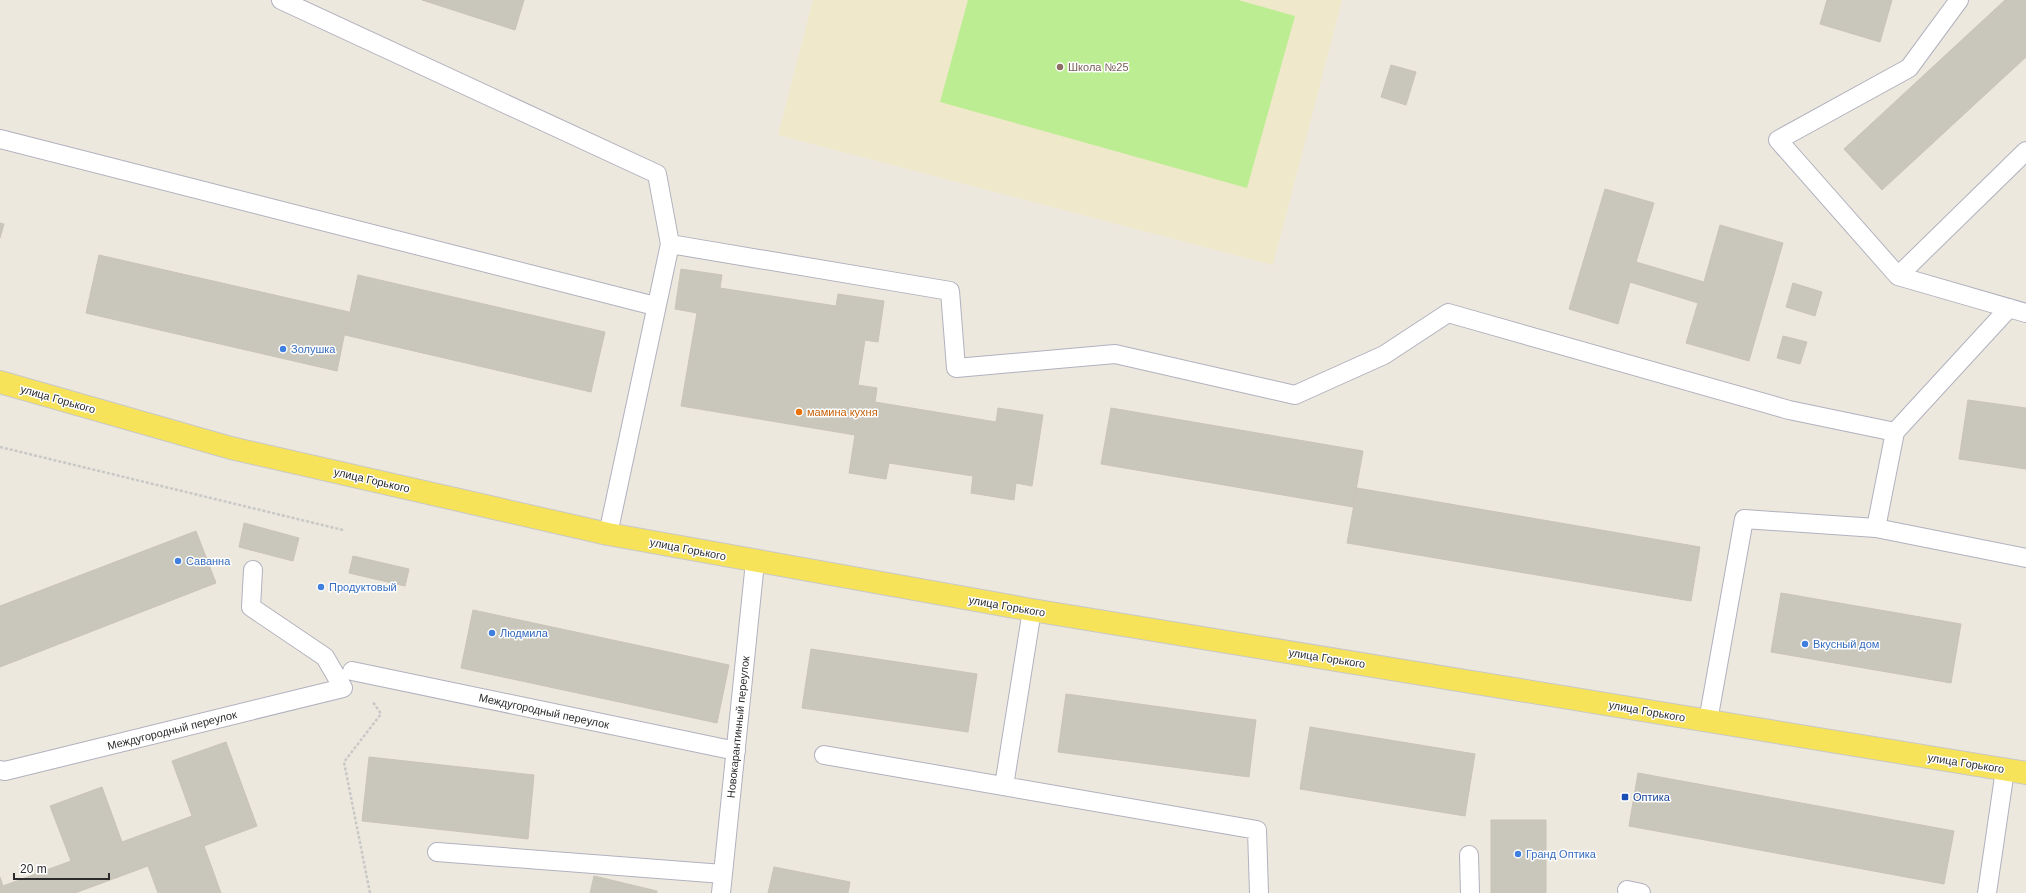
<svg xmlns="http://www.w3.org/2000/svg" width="2026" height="893" viewBox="0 0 2026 893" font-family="Helvetica,sans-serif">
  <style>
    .education { fill: #efe8cb }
    .pitch { fill: #bced92 }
    .building { fill: #c9c6bb; stroke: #c9c4b6 }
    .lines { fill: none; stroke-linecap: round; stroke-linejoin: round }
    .service-casing { stroke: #b1b1bf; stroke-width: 20 }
    .primary-casing { stroke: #c8c8c8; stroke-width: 24 }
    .path { stroke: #c8c8c8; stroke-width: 2.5; stroke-dasharray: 3 2; stroke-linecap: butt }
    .service { stroke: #fff; stroke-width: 18 }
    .primary { stroke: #f6e359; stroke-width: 22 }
    .education-dot { fill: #8d6e63; stroke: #fff; stroke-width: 1.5 }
    .shop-dot { fill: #3f7fe0; stroke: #fff; stroke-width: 1.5 }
    .food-dot { fill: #e8710a; stroke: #fff; stroke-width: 1.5 }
    .transit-dot { fill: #1a4fb4; stroke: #fff; stroke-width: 1.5 }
    .labels { text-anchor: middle; stroke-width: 3; stroke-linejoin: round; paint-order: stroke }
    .education-label { font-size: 11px; fill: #785e54; stroke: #fff; text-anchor: start }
    .shop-label { font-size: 11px; fill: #366cbe; stroke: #fff; text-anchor: start }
    .street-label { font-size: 11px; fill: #2b2b2b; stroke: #fff }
    .food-label { font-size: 11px; fill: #c56008; stroke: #fff; text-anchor: start }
    .transit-label { font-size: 11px; fill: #164399; stroke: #fff; text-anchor: start }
  </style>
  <rect width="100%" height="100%" fill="#ede8dd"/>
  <path class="education" d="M813 0H1342L1273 265 778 135Z"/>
  <path class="pitch" d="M968 0H1238L1295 16 1247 188 940 102Z"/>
  <path class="building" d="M422 0H524L515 30Z
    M1827 0H1892L1880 42 1820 24Z
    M2005 0H2026V57L1882 190 1844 149Z
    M1391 65 1416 72 1406 105 1381 97Z
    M1605 189 1654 203 1636 262 1704 282 1720 225 1783 243 1749 361 1686 343 1698 303 1630 282 1618 324 1569 309Z
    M0 223 4 224 0 238Z
    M99 255 349 312 337 371 86 313Z
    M681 269 722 275 720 288 836 306 838 294 884 301 878 342 865 340 858 385 877 388 875 402 996 422 998 408 1043 415 1032 486 1016 483 1014 500 971 493 973 476 889 463 886 479 849 473 855 435 681 406 697 313 675 309Z
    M358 275 605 332 591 392 345 335Z
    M1793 283 1822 292 1815 316 1786 307Z
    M1783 336 1807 342 1800 364 1777 358Z
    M1968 400 2026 408V469L1959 459Z
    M1111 408 1363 451 1353 507 1101 464Z
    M1357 488 1700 547 1691 601 1347 543Z
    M244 523 299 538 293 561 239 547Z
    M196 531 216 583 0 667V606Z
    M353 556 409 569 405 586 349 573Z
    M1781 593 1961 624 1951 683 1771 652Z
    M473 610 729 665 717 723 461 668Z
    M811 649 977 674 968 732 802 708Z
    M1066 694 1256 720 1249 777 1058 752Z
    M1310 727 1475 754 1465 816 1300 789Z
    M226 742 257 826 204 846 221 893H158L148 866 75 893H0V877L3 886 71 861 50 806 102 787 122 842 192 816 172 761Z
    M369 757 534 775 528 839 362 821Z
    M1638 773 1954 831 1944 884 1629 826Z
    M1491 820H1546V893H1491Z
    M774 867 850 882 848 893H768Z
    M594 876 657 891V893H590Z"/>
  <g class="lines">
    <g class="service-casing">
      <path id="service" d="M281 0 657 174 670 244 608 534
        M1959 0 1909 68 1778 140 1898 276 2026 151
        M0 139 655 306
        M670 244 950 291 956 368 1115 354 1295 395 1384 355 1448 313 1789 410 1895 432 1876 528 1744 519 1708 721
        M1898 276 2026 313
        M1895 432 2009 308
        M1876 528 2026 558
        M352 671 736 751
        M824 755 1257 830 1259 893
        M0 770 5 771 343 688 325 657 251 607 253 570
        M1004 786 1032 610
        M437 852 723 874
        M1469 855 1470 893
        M1627 890 1641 893
        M721 893 755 562
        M1987 893 2005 770"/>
    </g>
    <g class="primary-casing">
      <path id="primary" d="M0 382 231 448 608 534 1032 610 2026 773"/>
    </g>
    <path class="path" d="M0 447 343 530
      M370 893 344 762 381 714 373 702"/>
    <use href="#service" class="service"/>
    <use href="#primary" class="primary"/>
  </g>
  <circle class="education-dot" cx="1060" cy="67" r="4"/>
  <g class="shop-dot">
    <circle cx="283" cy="349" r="4"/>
    <circle cx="178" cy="561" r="4"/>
    <circle cx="321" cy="587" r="4"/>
    <circle cx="492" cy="633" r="4"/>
    <circle cx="1805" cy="644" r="4"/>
    <circle cx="1518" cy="854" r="4"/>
  </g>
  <circle class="food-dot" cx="799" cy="412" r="4"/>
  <rect class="transit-dot" x="1621" y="793" width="8" height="8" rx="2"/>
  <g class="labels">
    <g class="education-label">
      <text x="1068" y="71">Школа №25</text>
    </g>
    <g class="shop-label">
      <text x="291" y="353">Золушка</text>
      <text x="186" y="565">Саванна</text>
      <text x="329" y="591">Продуктовый</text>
      <text x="500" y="637">Людмила</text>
      <text x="1813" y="648">Вкусный дом</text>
      <text x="1526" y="858">Гранд Оптика</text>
    </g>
    <g class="street-label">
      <text transform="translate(58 399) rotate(16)" y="4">улица Горького</text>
      <text transform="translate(372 480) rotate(13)" y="4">улица Горького</text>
      <text transform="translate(688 549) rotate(11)" y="4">улица Горького</text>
      <text transform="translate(1007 606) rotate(10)" y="4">улица Горького</text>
      <text transform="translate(1327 658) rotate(9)" y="4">улица Горького</text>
      <text transform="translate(544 711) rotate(12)" y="4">Междугородный переулок</text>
      <text transform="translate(1647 711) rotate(10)" y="4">улица Горького</text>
      <text transform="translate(738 727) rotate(-84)" y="4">Новокарантинный переулок</text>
      <text transform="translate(172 730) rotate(-14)" y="4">Междугородный переулок</text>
      <text transform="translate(1966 763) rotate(9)" y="4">улица Горького</text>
    </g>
    <g class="food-label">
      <text x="807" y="416">мамина кухня</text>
    </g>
    <g class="transit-label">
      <text x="1633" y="801">Оптика</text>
    </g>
  </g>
  <path d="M14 873v6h95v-6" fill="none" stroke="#2b2b2b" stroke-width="2"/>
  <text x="20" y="873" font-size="12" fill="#2b2b2b" stroke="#ffffff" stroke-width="3" paint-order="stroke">20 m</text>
</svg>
